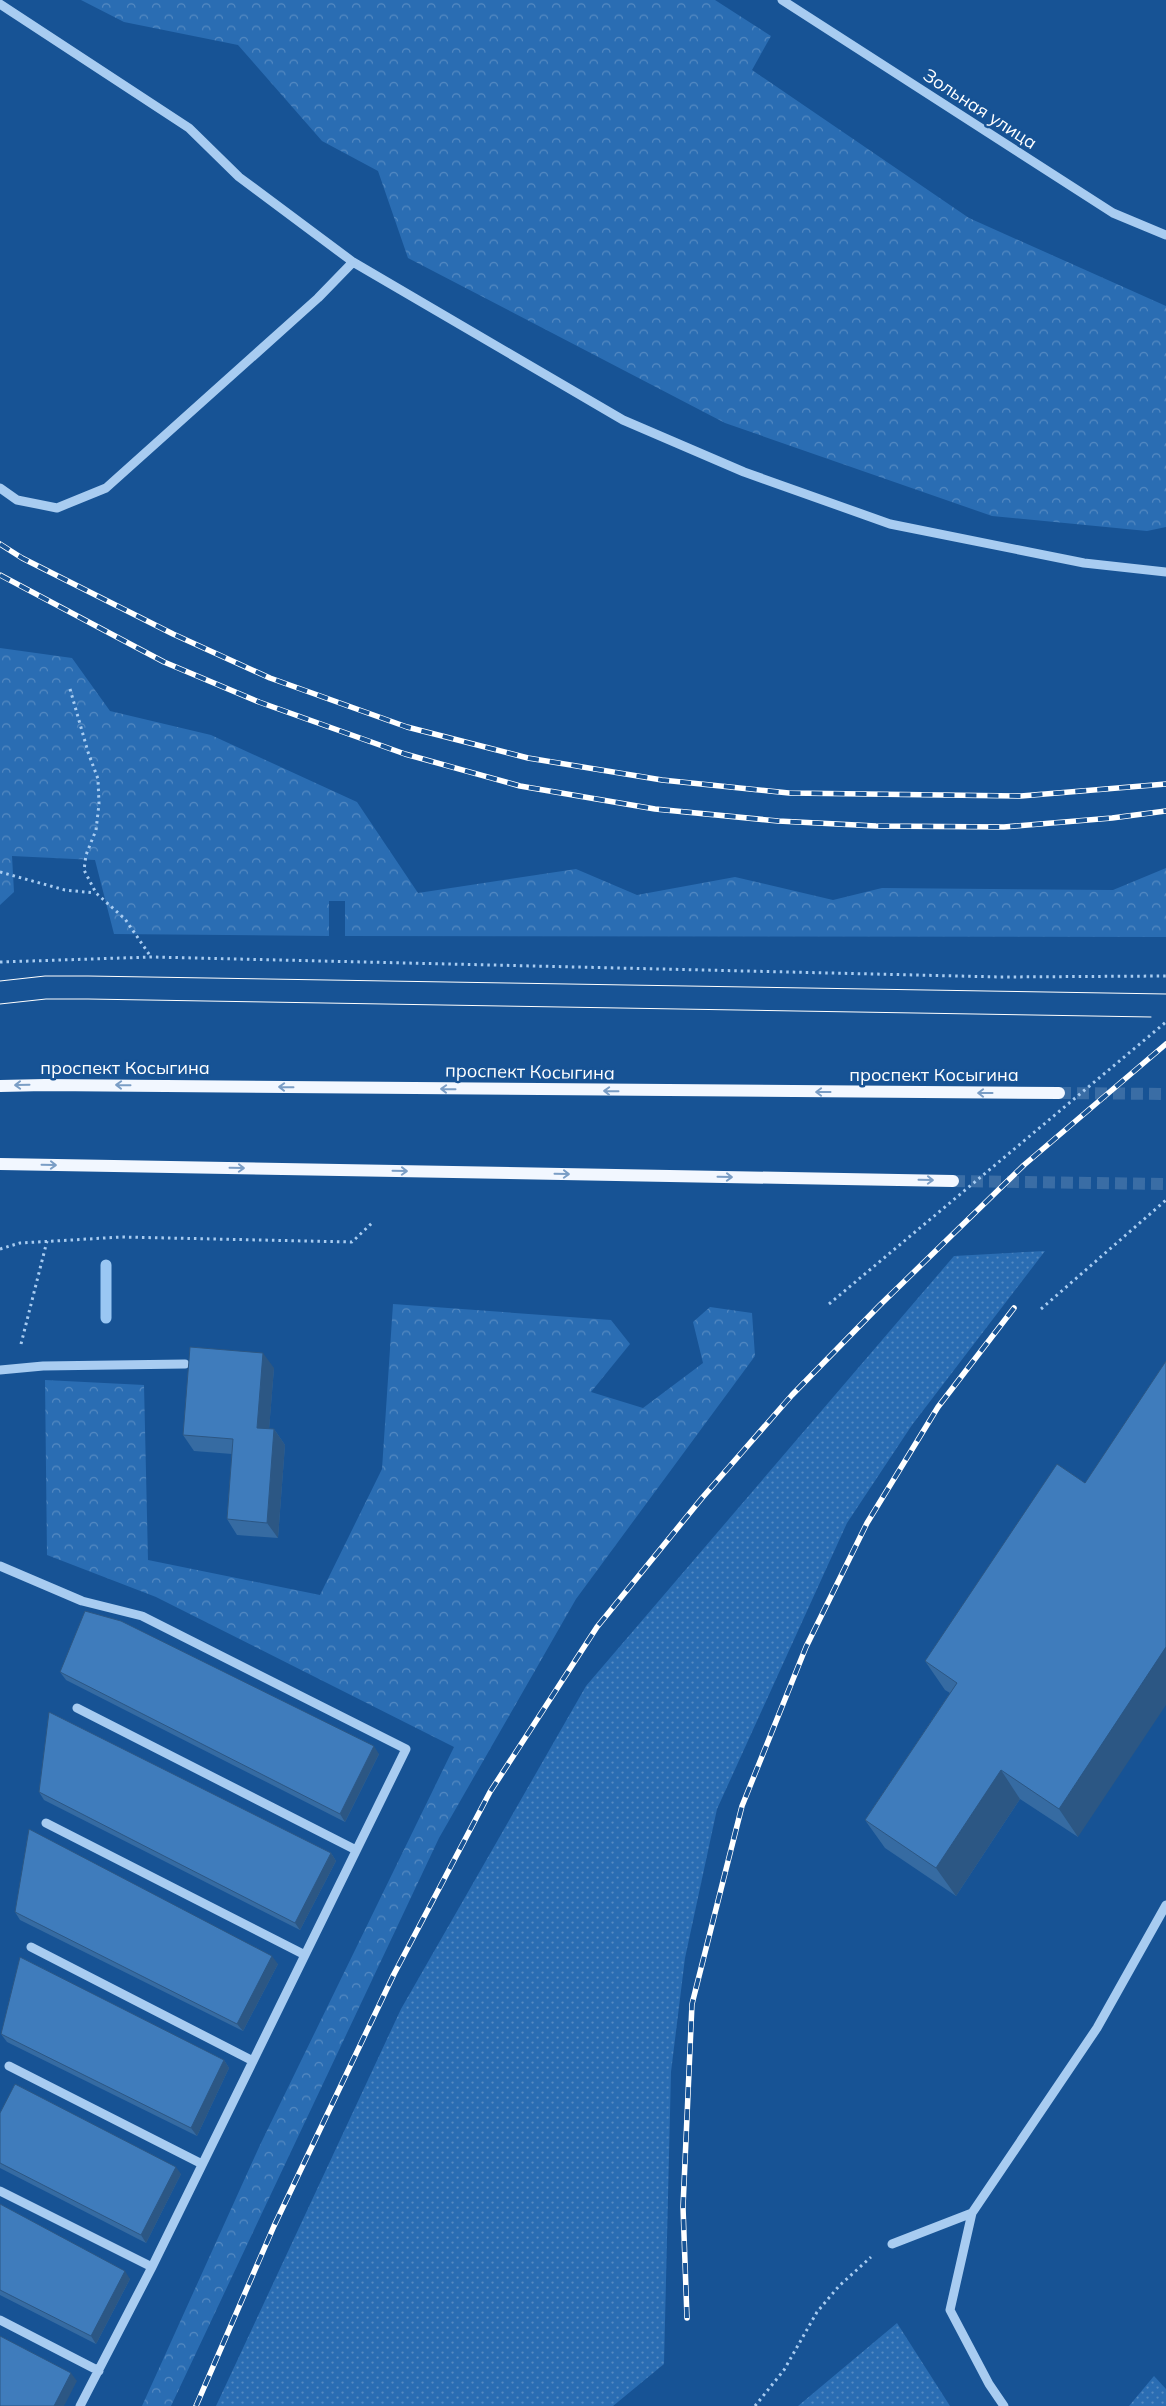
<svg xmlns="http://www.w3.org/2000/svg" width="1166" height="2406" viewBox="0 0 1166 2406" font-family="Mulish,sans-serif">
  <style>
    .grass { fill: url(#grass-dots) }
    .forest { fill: url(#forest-crowns) }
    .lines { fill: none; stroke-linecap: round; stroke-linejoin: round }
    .stream { stroke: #9ac7f3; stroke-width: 11 }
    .major-tunnel { stroke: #3a6da5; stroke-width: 12; stroke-dasharray: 12 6; stroke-linecap: butt }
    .path { stroke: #a8ccf1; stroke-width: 3; stroke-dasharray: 2.5 4; stroke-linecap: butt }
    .minor { stroke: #a8ccf1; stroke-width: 9 }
    .major { stroke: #f2f7ff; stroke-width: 12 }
    .tram { stroke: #fff; stroke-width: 1 }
    .rail-casing { stroke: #fff; stroke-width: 5.5 }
    .rail { stroke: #175395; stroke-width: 4; stroke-dasharray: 11; stroke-linecap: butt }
    .path-bridge { stroke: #a8ccf1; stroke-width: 3; stroke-dasharray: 2.5 4; stroke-linecap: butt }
    .wall { fill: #366ba2 }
    .shaded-wall { fill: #2c5784 }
    .building { fill: #3f7cbc; stroke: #2c5784 }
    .oneway { stroke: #7a9dc5 }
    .labels { text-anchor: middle; stroke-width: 5; stroke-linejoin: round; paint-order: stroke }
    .street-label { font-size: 18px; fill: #fff; stroke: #175395 }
  </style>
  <defs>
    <pattern id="grass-dots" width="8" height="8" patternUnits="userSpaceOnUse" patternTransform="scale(1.25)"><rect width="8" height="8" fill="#2a6db3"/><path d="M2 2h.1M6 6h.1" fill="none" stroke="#558ac2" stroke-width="1.8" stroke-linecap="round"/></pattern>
    <pattern id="forest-crowns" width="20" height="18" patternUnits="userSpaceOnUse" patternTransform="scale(1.25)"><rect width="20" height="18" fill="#2a6db3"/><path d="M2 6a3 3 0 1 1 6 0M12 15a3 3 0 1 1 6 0" fill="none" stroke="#558ac2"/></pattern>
  </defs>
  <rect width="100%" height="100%" fill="#175395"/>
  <path class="grass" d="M1045 1251 912 1425 847 1523 717 1809 685 1958 671 2072 664 2364 613 2406H216L401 2009 586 1686 954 1256Z
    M897 2323 950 2406H798Z
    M1154 2376 1166 2389V2406H1129Z"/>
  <path class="forest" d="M81 0H715L771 36 752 70 969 218 1166 306V527L1147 531 992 516 725 423 408 258 378 171 322 141 238 45 124 22Z
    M0 648 72 658 110 711 211 735 357 802 418 893 576 869 637 895 735 877 833 900 882 888 1113 890 1166 868V937L345 936V901H329V936L114 934 95 860 12 856 14 892 0 905Z
    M393 1304 611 1320 630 1344 591 1392 643 1408 703 1363 693 1322 710 1307 752 1313 755 1356 576 1599 439 1838 171 2406H142L260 2145 454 1747 156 1597 47 1555 45 1380 144 1385 148 1560 320 1595 382 1469Z"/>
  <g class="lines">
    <path class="stream" d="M106 1265V1318"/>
    <path class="major-tunnel" d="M1059 1093 1166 1094
      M953 1181 1166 1184"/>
    <path class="path" d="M70 689 88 752 98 779 99 804 96 830 86 855 84 870 96 893 125 919 151 957
      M0 872 65 890 95 893
      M0 962 152 957 1000 977 1166 976
      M0 1249 20 1243 122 1237 352 1242 373 1222
      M1041 1309 1166 1200
      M21 1344 47 1241
      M755 2406 784 2370 817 2312 839 2286 871 2257"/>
    <path class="minor" d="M782 0 1113 213 1166 235
      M0 4 189 128 239 177 353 262 623 420 744 472 890 524 1084 563 1166 572
      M0 488 17 500 57 508 106 488 318 298 353 262
      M0 1370 43 1366 185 1364
      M0 1566 82 1601 142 1616 406 1749 152 2267 80 2406
      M77 1708 356 1850
      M46 1823 305 1955
      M31 1947 253 2061
      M9 2066 202 2164
      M0 2191 152 2267
      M892 2244 972 2213
      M0 2320 99 2371
      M1004 2406 989 2384 950 2310 972 2213 1097 2028 1166 1905"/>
    <path class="major" d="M0 1086 45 1085 1059 1093
      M0 1164 953 1181"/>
    <path class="tram" d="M0 981 45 976H88L1166 994
      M0 1004 46 999H88L1151 1017"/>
    <g class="rail-casing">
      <path id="rail" d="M0 544 22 558 173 634 270 678 407 727 528 758 662 780 789 793 1021 796 1166 784
        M0 575 164 662 259 702 405 754 520 786 655 809 778 821 876 826 1004 827 1112 818 1166 811
        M687 2318 683 2207 692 2004 742 1806 806 1647 867 1523 938 1407 1014 1308
        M196 2406 274 2226 394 1974 490 1792 597 1627 702 1498 792 1395 880 1305 1024 1165 1166 1044"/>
    </g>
    <use href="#rail" class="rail"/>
    <path class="path-bridge" d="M829 1304 1166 1022"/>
  </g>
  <path class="wall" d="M274 1368 269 1429H274L285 1445 278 1538 237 1535 227 1519 232 1454 194 1451 183 1435Z
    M1085 1483 1078 1837 1020 1799 956 1896 885 1848 865 1820 950 1693 945 1690 925 1661Z
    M60 1672 379 1754 345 1822 66 1680Z
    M39 1792 331 1853 336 1861 300 1930 44 1800Z
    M15 1912 278 1964 243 2031 20 1920Z
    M1 2034 224 2060 229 2068 197 2136 7 2042Z
    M0 2113 181 2174 146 2243 0 2168Z
    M0 2204 130 2279 96 2344 0 2295Z"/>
  <path class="shaded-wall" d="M263 1353 274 1368 268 1443 257 1428Z
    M274 1429 285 1445 278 1538 267 1523Z
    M1166 1647V1705L1078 1837 1059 1809Z
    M374 1746 379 1754 345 1822 340 1814Z
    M1001 1770 1020 1799 956 1896 936 1868Z
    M331 1853 336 1861 300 1930 295 1923Z
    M272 1956 278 1964 243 2031 237 2024Z
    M224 2060 229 2068 197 2136 191 2128Z
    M176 2167 181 2174 146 2243 141 2235Z
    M125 2271 130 2279 96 2344 91 2336Z
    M71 2373 77 2381 64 2406H54Z"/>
  <path class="building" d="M190 1347 263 1353 257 1428 274 1429 267 1523 227 1519 233 1439 183 1435Z
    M1166 1361V1647L1059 1809 1001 1770 936 1868 865 1820 957 1683 925 1661 1057 1464 1085 1483Z
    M85 1611 121 1621 374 1746 340 1814 60 1672Z
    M49 1712 331 1853 295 1923 39 1792Z
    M29 1829 272 1956 237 2024 15 1912Z
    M20 1957 224 2060 191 2128 1 2034Z
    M15 2084 176 2167 141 2235 0 2163V2113Z
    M0 2204 125 2271 91 2336 0 2290Z
    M0 2336 71 2373 54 2406H0Z"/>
  <defs><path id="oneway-shaft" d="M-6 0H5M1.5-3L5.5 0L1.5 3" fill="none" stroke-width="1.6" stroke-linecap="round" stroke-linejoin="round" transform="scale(1.25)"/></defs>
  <g class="oneway">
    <use href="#oneway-shaft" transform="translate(22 1085) rotate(179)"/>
    <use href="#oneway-shaft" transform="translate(123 1085) rotate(-179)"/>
    <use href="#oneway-shaft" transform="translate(286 1087) rotate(-179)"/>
    <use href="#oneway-shaft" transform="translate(448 1089) rotate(-179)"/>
    <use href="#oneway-shaft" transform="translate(611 1091) rotate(-179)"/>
    <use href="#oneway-shaft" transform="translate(823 1092) rotate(-180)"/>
    <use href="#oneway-shaft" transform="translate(985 1093) rotate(-180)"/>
    <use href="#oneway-shaft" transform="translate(49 1165) rotate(1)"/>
    <use href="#oneway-shaft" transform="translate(237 1168) rotate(1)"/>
    <use href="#oneway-shaft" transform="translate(400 1171) rotate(1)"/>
    <use href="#oneway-shaft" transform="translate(562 1174) rotate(1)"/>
    <use href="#oneway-shaft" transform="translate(725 1177) rotate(1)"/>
    <use href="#oneway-shaft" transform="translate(926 1180) rotate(1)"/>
  </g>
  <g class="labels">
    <g class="street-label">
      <text transform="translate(980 109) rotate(33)" y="6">Зольная улица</text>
      <text x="125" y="1074">проспект Косыгина</text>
      <text transform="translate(530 1072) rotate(1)" y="6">проспект Косыгина</text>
      <text x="934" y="1081">проспект Косыгина</text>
    </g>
  </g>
</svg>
